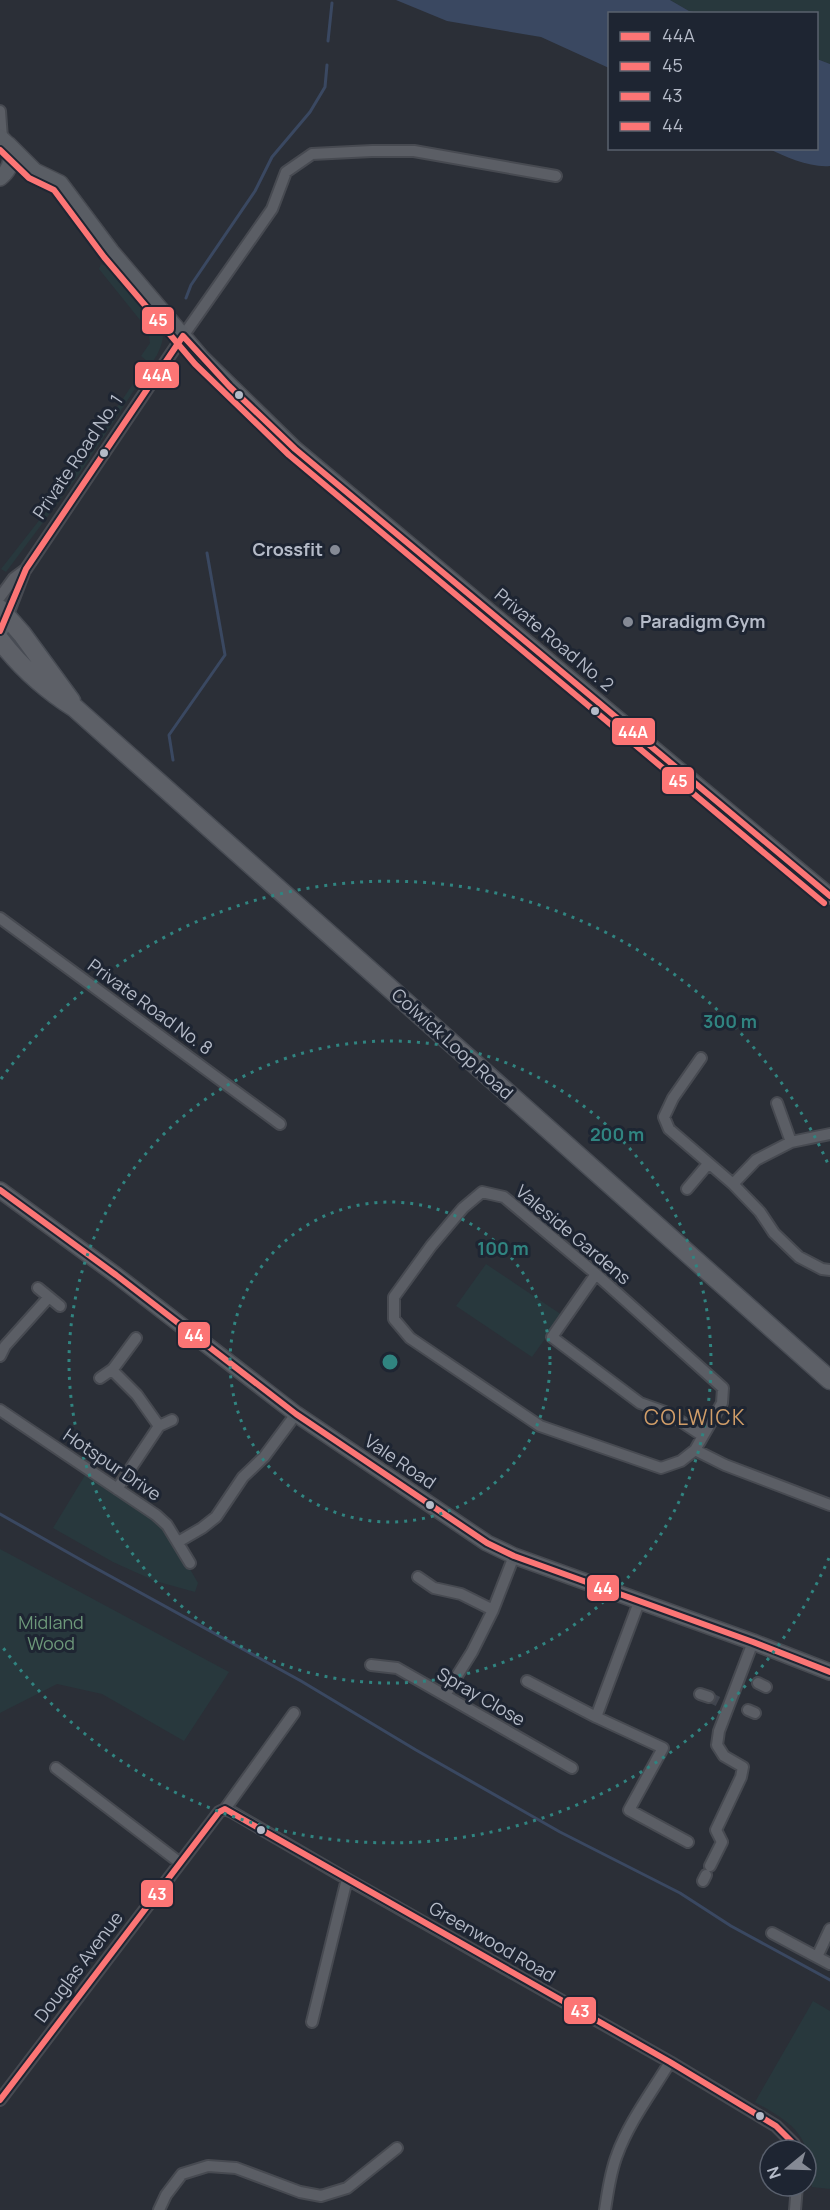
<svg xmlns="http://www.w3.org/2000/svg" width="830" height="2210" viewBox="0 0 830 2210" font-family="Manrope,sans-serif">
  <style>
    .green { fill: #28383d }
    .water { fill: #3a4861 }
    .lines { fill: none; stroke-linecap: round; stroke-linejoin: round }
    .stream { stroke: #3a4861; stroke-width: 3 }
    .street-tunnel { stroke: #40444d; stroke-width: 10; stroke-dasharray: 10 5; stroke-linecap: butt }
    .street-casing { stroke: #474a51; stroke-width: 14 }
    .secondary-casing { stroke: #474a51; stroke-width: 18 }
    .primary-casing { stroke: #484c54; stroke-width: 21 }
    .street { stroke: #5b5e65; stroke-width: 10 }
    .secondary { stroke: #595d64; stroke-width: 15 }
    .primary { stroke: #5d6067; stroke-width: 18 }
    .bus-1-casing { stroke: #1e2532; stroke-width: 10 }
    .bus-2-casing { stroke: #1e2532; stroke-width: 10 }
    .bus-3-casing { stroke: #1e2532; stroke-width: 10 }
    .bus-4-casing { stroke: #1e2532; stroke-width: 10 }
    .bus-1 { stroke: #fc7575; stroke-width: 6 }
    .bus-2 { stroke: #fc7575; stroke-width: 6 }
    .bus-3 { stroke: #fc7575; stroke-width: 6 }
    .bus-4 { stroke: #fc7575; stroke-width: 6 }
    .ring { fill: none; stroke: #308480; stroke-width: 3; stroke-dasharray: 3 6 }
    .bus-dot { fill: #b5bbc8; stroke: #1e2532; stroke-width: 2 }
    .poi-dot { fill: #858a95; stroke: #1e2532; stroke-width: 2 }
    .labels { text-anchor: middle; stroke-width: 6; stroke-linejoin: round; paint-order: stroke }
    .street-label { font-size: 18px; fill: #b5bbc8; stroke: #1e2532 }
    .poi-label { font-size: 18px; font-weight: bold; fill: #b5bbc8; stroke: #1e2532; text-anchor: end }
    .park-label { font-size: 18px; fill: #6d987a; stroke: #1e2532 }
    .quarter-label { font-size: 21px; letter-spacing: 1.5px; fill: #d09d68; stroke: #1e2532 }
    .centre { fill: #308480; stroke: #1e2532; stroke-width: 3 }
    .ring-label { font-size: 18px; text-anchor: middle; font-weight: bold; fill: #308480; stroke: #1e2532; stroke-width: 6; stroke-linejoin: round; paint-order: stroke }
    .line-badge { stroke: #1e2532; stroke-width: 2 }
    .badge-label { font-size: 16px; text-anchor: middle; font-weight: bold; fill: #fff }
  </style>
  <rect width="100%" height="100%" fill="#2b2f37"/>
  <path class="green" d="M670 0H830V64L817 59 816 14 699 13 689 11Z
    M101 264 112 268 162 327C165 338 161 346 157 355L80 473 6 572 1 569 48 509 139 375 147 361 141 356 150 343 148 330 99 269Z
    M486 1264 562 1315 532 1357 456 1306Z
    M87 1472 159 1524 172 1538 198 1583 195 1592 155 1581 113 1562 53 1528Z
    M0 1549 229 1672 184 1741 102 1694 57 1684 0 1713Z
    M813 2001 830 2011V2189L812 2187C808 2134 800 2128 755 2102Z"/>
  <path class="water" d="M396 0H670L689 11 699 13 610 14 609 68 541 37 447 21Z
    M817 59 830 64V166C811 168 786 157 769 149L816 148Z"/>
  <g class="lines">
    <path class="stream" d="M328 41 332 3
      M186 298 191 285 255 191 272 157 310 112 325 87 327 65
      M173 760 169 735 225 655 207 553
      M0 1514 90 1565 301 1681 416 1750 560 1832 680 1893 731 1926 830 1980"/>
    <path class="street-tunnel" d="M709 1697 719 1702"/>
    <g class="street-casing">
      <path id="street" d="M0 111 2 138
        M0 597 14 578 26 569 183 336 272 209 286 172 312 154 372 151H414L556 176
        M7 617 25 570
        M0 918 280 1124
        M701 1058 673 1098 664 1117 669 1129 733 1184 760 1212 774 1233 799 1257 822 1269 830 1270
        M777 1103 791 1142
        M733 1184 756 1160 791 1142 830 1134
        M687 1189 708 1164
        M482 1192 504 1197 596 1274 723 1388 722 1403 695 1450 681 1461 661 1468 540 1426 410 1338 394 1319V1297L431 1246 463 1208Z
        M596 1274 552 1337 640 1403 668 1413 703 1436
        M38 1288 60 1306
        M0 1356 5 1346 49 1297
        M112 1370 137 1395 159 1426
        M100 1378 113 1369 136 1338
        M0 1410 156 1515 167 1525 190 1563
        M695 1450 725 1465 830 1505
        M117 1489 159 1426 172 1420
        M178 1542 202 1528 216 1517 243 1477 264 1457 296 1414
        M418 1577 434 1588 461 1594 493 1610
        M639 1602 596 1717 663 1748 629 1810 688 1842
        M371 1665 397 1668 572 1768
        M527 1681 596 1717
        M758 1683 766 1687
        M700 1694 709 1697
        M445 1695 472 1652 493 1610 514 1556
        M748 1710 755 1713
        M56 1768 179 1862
        M225 1809 232 1812 347 1879 670 2062 776 2126 794 2144 796 2150
        M710 1866 722 1842 716 1830 741 1777 743 1767 724 1756 717 1745 719 1731 753 1642
        M703 1881 706 1875
        M772 1933 830 1964
        M817 1957 830 1929
        M312 2022 347 1879
        M0 2100 219 1812 225 1809 294 1713
        M159 2210 166 2195 182 2174 208 2166 236 2168 300 2192 321 2196 347 2188 397 2148
        M605 2210C608 2191 610 2173 617 2155 629 2122 652 2092 670 2062
        M795 2210 797 2186"/>
    </g>
    <g class="secondary-casing">
      <path id="secondary" d="M0 137C14 148 15 166 0 178
        M8 144 35 171 60 183 111 251 202 358 295 449 830 896
        M0 631 7 617
        M0 1190 116 1275 296 1414 487 1543 514 1556 753 1642 830 1672"/>
    </g>
    <g class="primary-casing">
      <path id="primary" d="M0 609 22 634 71 701
        M0 640C22 669 45 689 75 708L830 1380"/>
    </g>
    <use href="#street" class="street"/>
    <use href="#secondary" class="secondary"/>
    <use href="#primary" class="primary"/>
    <g class="bus-1-casing">
      <path id="bus-1" d="M0 631 26 569 183 336 229 386 295 449 830 896"/>
    </g>
    <g class="bus-2-casing">
      <path id="bus-2" d="M0 150 29 178 54 190 104 257 195 364 289 455 824 903"/>
    </g>
    <g class="bus-3-casing">
      <path id="bus-3" d="M0 2100 219 1812 225 1809 670 2062 776 2126 794 2144 796 2150"/>
    </g>
    <g class="bus-4-casing">
      <path id="bus-4" d="M0 1190 116 1275 296 1414 487 1543 514 1556 753 1642 830 1672"/>
    </g>
    <use href="#bus-1" class="bus-1"/>
    <use href="#bus-2" class="bus-2"/>
    <use href="#bus-3" class="bus-3"/>
    <use href="#bus-4" class="bus-4"/>
  </g>
  <g class="ring">
    <circle cx="390" cy="1362" r="160"/>
    <circle cx="390" cy="1362" r="321"/>
    <path d="M829 1558A481 481 0 0 1 1 1645M1 1079A481 481 0 0 1 829 1166"/>
  </g>
  <g class="bus-dot">
    <circle cx="239" cy="395" r="5"/>
    <circle cx="104" cy="453" r="5"/>
    <circle cx="595" cy="711" r="5"/>
    <circle cx="430" cy="1505" r="5"/>
    <circle cx="261" cy="1830" r="5"/>
    <circle cx="760" cy="2116" r="5"/>
  </g>
  <g class="poi-dot">
    <circle cx="335" cy="550" r="6"/>
    <circle cx="628" cy="622" r="6"/>
  </g>
  <g class="labels">
    <g class="street-label">
      <text transform="translate(78 457) rotate(-56)" y="6">Private Road No. 1</text>
      <text transform="translate(554 640) rotate(40)" y="6">Private Road No. 2</text>
      <text transform="translate(150 1007) rotate(36)" y="6">Private Road No. 8</text>
      <text transform="translate(452 1044) rotate(42)" y="6">Colwick Loop Road</text>
      <text transform="translate(573 1235) rotate(40)" y="6">Valeside Gardens</text>
      <text transform="translate(400 1462) rotate(34)" y="6">Vale Road</text>
      <text transform="translate(112 1465) rotate(34)" y="6">Hotspur Drive</text>
      <text transform="translate(481 1697) rotate(30)" y="6">Spray Close</text>
      <text transform="translate(492 1942) rotate(30)" y="6">Greenwood Road</text>
      <text transform="translate(79 1967) rotate(-53)" y="6">Douglas Avenue</text>
    </g>
    <g class="poi-label">
      <text x="323" y="556">Crossfit</text>
      <text x="640" y="628" text-anchor="start">Paradigm Gym</text>
    </g>
    <g class="park-label">
      <text x="51" y="1629">Midland<tspan x="51" dy="21">Wood</tspan></text>
    </g>
    <g class="quarter-label">
      <text x="695" y="1425">COLWICK</text>
    </g>
  </g>
  <circle cx="390" cy="1362" r="9" class="centre"/>
  <g class="ring-label">
    <text x="730" y="1028">300 m</text>
    <text x="617" y="1141">200 m</text>
    <text x="503" y="1255">100 m</text>
  </g>
  <g class="line-badge">
    <rect x="141" y="306" width="34" height="29" rx="6" fill="#fc7575"/>
    <rect x="134" y="361" width="46" height="28" rx="6" fill="#fc7575"/>
    <rect x="611" y="717" width="45" height="29" rx="6" fill="#fc7575"/>
    <rect x="661" y="766" width="34" height="29" rx="6" fill="#fc7575"/>
    <rect x="177" y="1321" width="34" height="28" rx="6" fill="#fc7575"/>
    <rect x="586" y="1574" width="34" height="28" rx="6" fill="#fc7575"/>
    <rect x="140" y="1879" width="34" height="29" rx="6" fill="#fc7575"/>
    <rect x="563" y="1996" width="34" height="29" rx="6" fill="#fc7575"/>
  </g>
  <g class="badge-label">
    <text x="158" y="326">45</text>
    <text x="157" y="381">44A</text>
    <text x="633" y="738">44A</text>
    <text x="678" y="787">45</text>
    <text x="194" y="1341">44</text>
    <text x="603" y="1594">44</text>
    <text x="157" y="1900">43</text>
    <text x="580" y="2017">43</text>
  </g>
  <rect x="608" y="12" width="210" height="138" fill="#1e2532" stroke="#5a616e" stroke-width="1.5"/>
  <rect x="620" y="32" width="30" height="9" fill="#fc7575" stroke="#5a616e" stroke-width="1.5"/>
  <text x="662" y="42" font-size="18" fill="#b5bbc8">44A</text>
  <rect x="620" y="62" width="30" height="9" fill="#fc7575" stroke="#5a616e" stroke-width="1.5"/>
  <text x="662" y="72" font-size="18" fill="#b5bbc8">45</text>
  <rect x="620" y="92" width="30" height="9" fill="#fc7575" stroke="#5a616e" stroke-width="1.5"/>
  <text x="662" y="102" font-size="18" fill="#b5bbc8">43</text>
  <rect x="620" y="122" width="30" height="9" fill="#fc7575" stroke="#5a616e" stroke-width="1.5"/>
  <text x="662" y="132" font-size="18" fill="#b5bbc8">44</text>
  <g transform="translate(788 2168) rotate(251)"><circle r="28" fill="#1e2532" stroke="#5a616e" stroke-width="1.5"/>
  <path d="M0-4.5L10 22L0 15L-10 22Z" fill="#858a95"/>
  <text y="-9" font-size="16" font-weight="bold" text-anchor="middle" fill="#b5bbc8">N</text>
  </g>
</svg>
